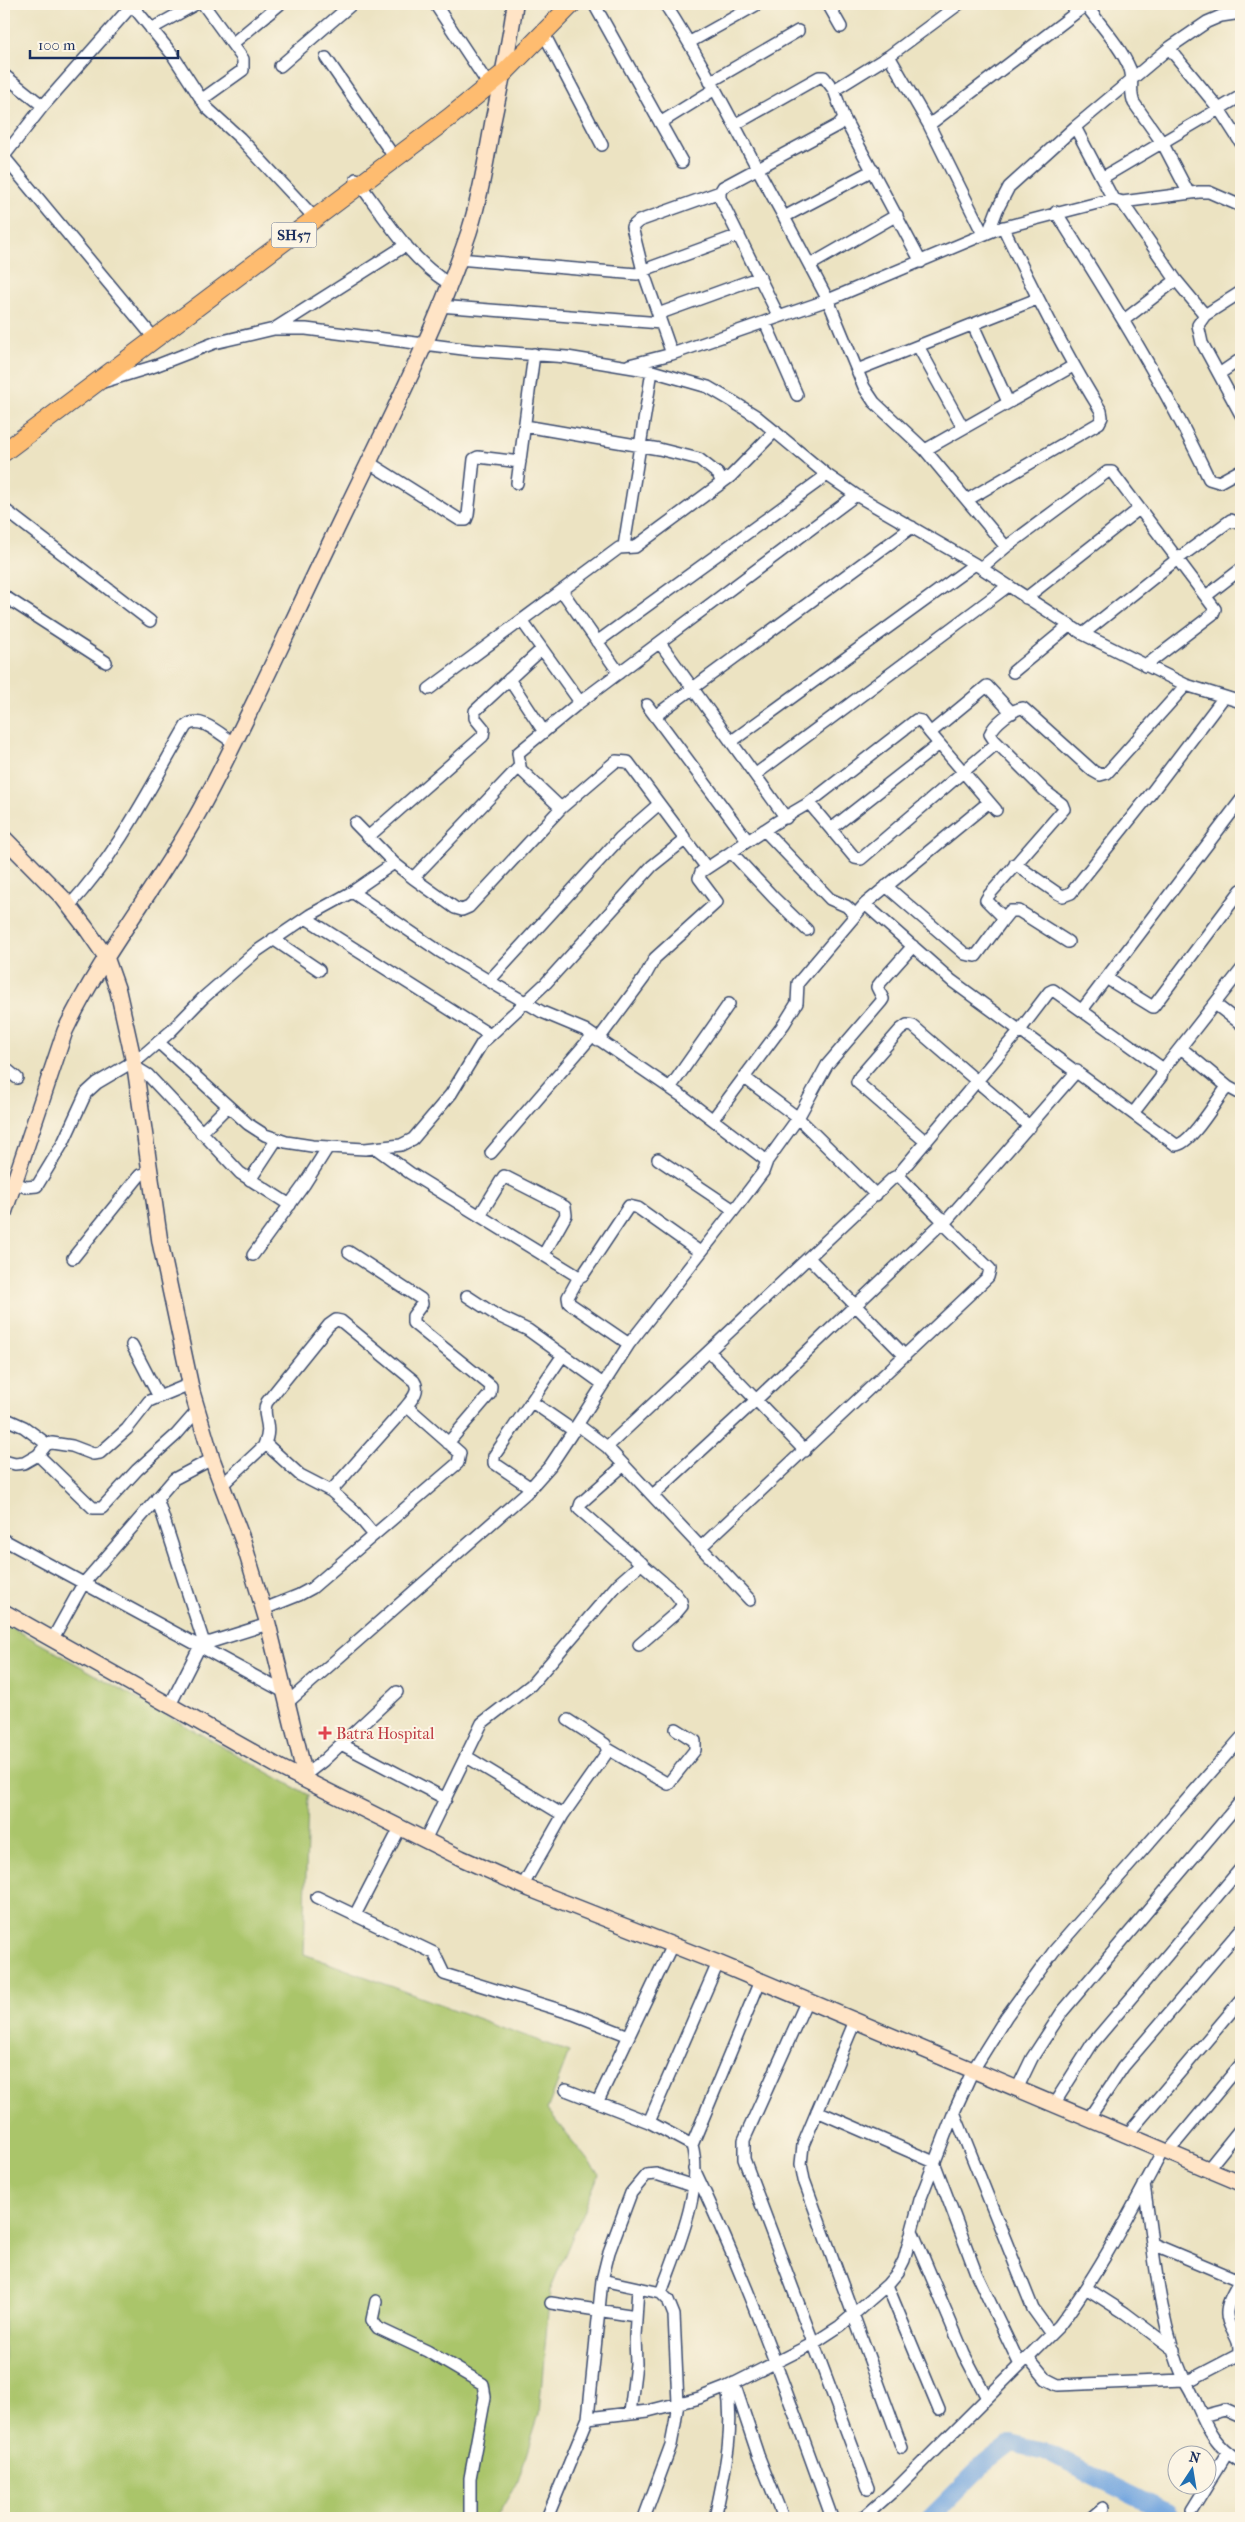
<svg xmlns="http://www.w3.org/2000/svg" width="1245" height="2522" viewBox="0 0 1245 2522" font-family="'IM FELL French Canon',serif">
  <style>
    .green { fill: #aac56b; stroke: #627a64 }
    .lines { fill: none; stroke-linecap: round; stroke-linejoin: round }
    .river { stroke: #73a6df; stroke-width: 18 }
    .street-casing { stroke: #3a4a6d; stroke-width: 14 }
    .secondary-casing { stroke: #3a4a6d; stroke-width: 18 }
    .primary-casing { stroke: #3a4a6d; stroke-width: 20 }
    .street { stroke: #fff; stroke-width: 11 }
    .secondary { stroke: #ffe4c6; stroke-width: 15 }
    .primary { stroke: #febc70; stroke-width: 18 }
    .health-dot { fill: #e0444e; stroke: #fcf5e5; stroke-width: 2 }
    .labels { text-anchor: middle; stroke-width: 4; stroke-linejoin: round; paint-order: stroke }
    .shield { fill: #fcf5e5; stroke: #5e6a86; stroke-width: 1 }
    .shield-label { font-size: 15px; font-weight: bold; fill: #1b2f5e }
    .health-label { font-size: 16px; fill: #be3a42; stroke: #fcf5e5; text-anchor: start }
  </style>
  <rect width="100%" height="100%" fill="#fcf5e5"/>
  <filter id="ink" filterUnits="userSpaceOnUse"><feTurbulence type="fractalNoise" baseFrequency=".02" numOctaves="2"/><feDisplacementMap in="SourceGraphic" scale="10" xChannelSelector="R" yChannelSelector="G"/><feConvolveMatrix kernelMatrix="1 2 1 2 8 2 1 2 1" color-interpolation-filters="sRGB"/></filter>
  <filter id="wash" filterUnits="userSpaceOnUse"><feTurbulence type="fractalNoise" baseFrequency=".0096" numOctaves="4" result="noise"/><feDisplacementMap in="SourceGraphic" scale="20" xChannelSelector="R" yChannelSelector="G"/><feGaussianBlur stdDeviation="1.12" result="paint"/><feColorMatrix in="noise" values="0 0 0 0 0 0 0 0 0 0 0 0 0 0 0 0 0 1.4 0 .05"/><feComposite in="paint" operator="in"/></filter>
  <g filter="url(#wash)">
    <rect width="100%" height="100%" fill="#ece3c2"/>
    <path class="green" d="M4 1623 308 1795 304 1954 569 2052 547 2110 599 2174 550 2290 539 2414 517 2484 497 2518H4Z"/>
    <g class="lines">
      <path class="river" d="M930 2518 984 2464 1011 2443 1044 2451 1166 2512 1171 2518"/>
    </g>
  </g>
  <g filter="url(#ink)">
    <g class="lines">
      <g class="street-casing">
        <path id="street" d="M435 4 484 78
          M594 4 682 162
          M665 4C709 72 744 146 784 217
          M828 4 841 27
          M1085 4C1099 23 1121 47 1130 69 1134 80 1129 92 1134 103L1163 144 1188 192
          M132 5 172 54 207 108 240 138 310 213
          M151 29 196 4
          M544 34 602 145
          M690 42 758 4
          M232 44 280 4
          M1169 48 1219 109 1241 143
          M889 56 929 125 983 234
          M326 58 390 151
          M280 66 352 4
          M4 75 43 106
          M710 82 798 31
          M834 90 889 56 959 4
          M201 100 243 70V59L203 4
          M660 123 715 89
          M736 124 819 77H824L834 90 844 118 921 262
          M929 125 1086 5
          M1075 127 1113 199
          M4 156 43 106 133 4
          M4 157 149 332
          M873 170 784 217 828 300 864 387 874 402 925 450 1006 547
          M1102 178 1241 96
          M356 179C384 216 409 259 448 283
          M1122 202 1176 280 1205 315
          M1056 212C1111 299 1165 386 1209 479L1219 482 1241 470
          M989 231 997 210 1009 187 1075 127 1169 48 1207 22 1221 16 1241 13
          M458 259 637 274 652 267 739 235
          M810 265 897 215
          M1241 292 1205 315 1198 325 1202 343 1241 415
          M439 306 661 323
          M658 314 760 277
          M779 317 720 198V192L723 187 838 125 844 118
          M1124 320 1176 280
          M765 322 797 395
          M973 325 1008 402
          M274 329 406 245
          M918 346 963 428
          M672 354 643 271 632 227 639 221 720 192
          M629 365 672 354 828 300 997 229 1113 199 1122 202 1199 192H1209L1241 206
          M857 370 1037 299
          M1219 374 1241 359
          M103 382 155 366 214 343 274 329H306L471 350 567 357 652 371 708 387 732 401 756 416 827 475 856 495 975 564 1083 634 1186 685 1241 702
          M525 426 659 449 699 459 718 474 722 483
          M925 450 1073 366
          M368 462 460 520H466L468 515 474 459 478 457 520 462
          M517 483 534 354
          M967 500 1099 423 1102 417 1101 411C1064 352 1033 290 1003 227
          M4 509 150 621
          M624 546 652 371
          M981 568 1006 547 1107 472H1112L1215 609 1213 614 1145 666
          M562 591 619 673
          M4 596 106 662
          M1206 596 1241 569
          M1026 598 1139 509
          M522 621 580 702
          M1083 634 1176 560 1231 520 1241 524
          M597 642 827 475
          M660 643 786 818
          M1013 672 1070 625
          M509 679 544 732
          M429 689 619 548 635 547 731 476 775 431
          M647 705 748 841
          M655 716 912 527
          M732 741 975 564
          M519 768 561 808
          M756 774 1008 586
          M809 803 855 858 861 859 997 743
          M996 810 930 733 987 686 1012 713
          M355 823 394 863
          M831 829 938 745
          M764 830 830 899 846 906 856 915
          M368 837 483 736 484 729 475 718V711L542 649
          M731 852 774 898 807 930
          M1015 864 1057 893 1063 896 1071 893 1152 792 1224 697
          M707 868 775 823 809 803 916 720 921 721 930 733
          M886 886 965 954 976 956 1002 921V916L986 900 989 895 1064 809 1062 804 1045 791 994 740 990 734C994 724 1012 709 1023 708L1093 771 1100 775 1107 773 1186 685
          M352 892 394 863 413 878
          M865 904 989 802
          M69 906C118 853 150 788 186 726 200 714 221 735 234 743
          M306 918 490 1035
          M1002 921 1010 911H1019L1068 942
          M273 939 319 970
          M1106 978 1153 1007 1241 890
          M489 981 620 838 659 804
          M1215 1004 1241 1024
          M1082 1010 1241 800
          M598 1040 644 978 655 958 717 902 699 878 701 872 707 868 684 838
          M158 1042 248 1124 265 1135 286 1142 312 1146 365 1149 401 1145 413 1139 451 1094 482 1043 546 983 652 866 682 842 684 837 628 762 616 761 561 808 469 907 462 910 455 908 413 878 520 766 518 753 580 702 856 495
          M1181 1048 1228 1087
          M4 1067 17 1078
          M135 1067 148 1075 240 1173 290 1205
          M1162 1071 1241 970
          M745 1078 798 1118 827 1065 881 1002 883 999 877 987 880 983 913 946
          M670 1088 729 1004
          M713 1119 784 1024 797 1003 798 983 865 904 952 981 1176 1145C1191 1144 1214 1104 1224 1091L1228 1087 1241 1094
          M201 1133 228 1106
          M926 1142 857 1082 860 1076 900 1030 907 1025 913 1026 1030 1127
          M377 1149 410 1173 579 1277 583 1275 629 1206 638 1208 700 1252
          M491 1153 592 1036
          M658 1159 734 1210
          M897 1176 1020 1030 1049 992 1053 990 1159 1066 1162 1071 1161 1077 1134 1112
          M250 1180 277 1139
          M14 1183 26 1187 37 1186 63 1143 86 1093 97 1083 141 1057 170 1032 203 998 257 951 310 915 352 892 439 951 489 981 542 1012 585 1030 683 1097 767 1161 798 1118 876 1195
          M480 1215 504 1176 565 1207 566 1215 544 1254
          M349 1252 421 1299 422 1304 413 1316V1323L491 1386 490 1394 448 1443
          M253 1255 304 1185 328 1147
          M73 1258 135 1181 140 1175 148 1173
          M809 1258 905 1356
          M579 1277 568 1297 569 1303 629 1344
          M467 1296 496 1315 528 1330 603 1384
          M132 1345 158 1395
          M709 1351 805 1451
          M532 1402 574 1431
          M4 1418 24 1427 47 1444
          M578 1425 607 1447 893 1178 897 1176 901 1178 939 1217 945 1220 948 1219 1077 1071
          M264 1445C274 1425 260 1415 267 1402L329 1325 336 1320 341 1321 414 1381C421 1391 411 1400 405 1408
          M607 1447 750 1600
          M38 1455 93 1508H102L137 1470 176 1435 197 1411
          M4 1461 15 1464 24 1463 38 1455 47 1444 52 1443 72 1446 93 1454 100 1453 127 1429 149 1401 190 1384
          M624 1465 581 1503 579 1509 673 1591 681 1601 682 1606 677 1612 639 1645
          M221 1486 266 1444 300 1475 331 1491 354 1511 374 1535
          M531 1488 494 1463V1456L563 1355
          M653 1495 756 1400 945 1220
          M157 1498 203 1640 169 1707
          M4 1540 286 1693
          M701 1547 988 1277 990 1269 943 1223
          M264 1609 299 1595 312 1588 458 1463 460 1453 411 1410 405 1408 331 1491
          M52 1640 83 1584 174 1479 212 1459
          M203 1642H211L268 1624
          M288 1702 526 1493 550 1466 570 1436 629 1344 738 1205 763 1172 767 1161
          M341 1744 446 1799
          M608 1749 668 1784 695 1750V1741L676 1729
          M467 1757 563 1815
          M305 1775 323 1761 397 1692
          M425 1840 482 1723 531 1685 618 1584 642 1563
          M523 1885 563 1815 608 1751 605 1744 568 1720
          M317 1897 434 1953 444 1974 573 2014 629 2036
          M355 1915 400 1828
          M807 2000 744 2140V2159L868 2488
          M855 2021 803 2145 801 2164 804 2180 902 2448
          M1017 2089 1032 2058 1062 2012 1241 1801
          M566 2090 649 2122 692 2145C704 2190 676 2251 661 2293
          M598 2101 672 1945
          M1054 2104 1092 2044 1241 1868
          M817 2111 934 2162 976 2273 1020 2365
          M954 2112 1033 2309 1051 2334
          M1089 2118 1123 2067 1241 1929
          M649 2122 718 1963
          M1127 2135 1241 2000
          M692 2145 760 1981
          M1168 2152 1241 2064
          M694 2169C748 2282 790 2401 832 2518
          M1208 2169 1241 2128
          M1144 2185C1154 2249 1158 2320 1184 2379 1187 2385 1191 2390 1193 2396 1207 2427 1212 2444 1241 2462
          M913 2233 964 2354 987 2398
          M1153 2244 1241 2281
          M602 2280 661 2293 668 2300 674 2315 678 2403 675 2424 671 2445 644 2518
          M887 2285 939 2410
          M1086 2288 1125 2313 1174 2350
          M376 2301 372 2320 378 2328 427 2351 483 2384 485 2397 470 2478V2518
          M551 2303 636 2316
          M1028 2357 1046 2379 1058 2385 1184 2380 1192 2379 1238 2355C1243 2338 1227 2330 1227 2314 1226 2303 1235 2290 1240 2280
          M734 2383 758 2455 783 2518
          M630 2413 636 2364 635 2336 638 2288
          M1202 2416 1225 2410 1241 2417
          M588 2418 648 2411 699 2398 727 2387 814 2343 840 2326 887 2285 898 2272 904 2260 920 2200 954 2112 973 2070 1006 2017 1054 1951 1241 1738
          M1192 2510 1227 2453
          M547 2518 588 2418 602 2280 609 2252 631 2193 646 2175 656 2174 693 2186
          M715 2518C724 2474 735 2432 727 2387
          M863 2518 897 2488 1059 2326C1100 2272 1131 2210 1163 2150
          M1091 2518 1103 2508"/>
      </g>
      <g class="secondary-casing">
        <path id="secondary" d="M4 838 63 898 86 928 106 957 118 991 135 1067 160 1242 192 1392 212 1459 243 1541 268 1624 306 1780
          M4 1213 65 1031C102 953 159 885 201 808 247 722 287 632 330 543 378 441 433 339 469 232 481 194 486 160 493 121 501 82 510 43 515 4
          M4 1612 281 1768 461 1858 530 1889 718 1963 1241 2183"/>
      </g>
      <g class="primary-casing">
        <path id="primary" d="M4 452 450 117 505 72 572 4"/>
      </g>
      <use href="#street" class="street"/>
      <use href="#secondary" class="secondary"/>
      <use href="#primary" class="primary"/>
    </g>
  </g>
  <path class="health-dot" d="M322.5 1725.5h5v5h5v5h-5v5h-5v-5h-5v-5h5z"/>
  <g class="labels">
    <rect class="shield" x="271.5" y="222.5" width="45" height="25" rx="4"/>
    <g class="shield-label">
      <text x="294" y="240">SH57</text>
    </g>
    <g class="health-label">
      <text x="336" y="1739">Batra Hospital</text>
    </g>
  </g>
  <rect width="1245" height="2522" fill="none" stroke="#fcf5e5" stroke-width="20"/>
  <g transform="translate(1192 2470) rotate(12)"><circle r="24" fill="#fcf5e5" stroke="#a2a6af"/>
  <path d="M0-4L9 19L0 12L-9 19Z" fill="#1f6fb2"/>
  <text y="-8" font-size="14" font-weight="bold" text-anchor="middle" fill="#1b2f5e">N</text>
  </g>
  <path d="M30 50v8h148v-8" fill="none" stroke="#1b2f5e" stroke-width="2.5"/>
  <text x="38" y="50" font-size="15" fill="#1b2f5e" stroke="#fcf5e5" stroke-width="4" paint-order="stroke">100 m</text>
</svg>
